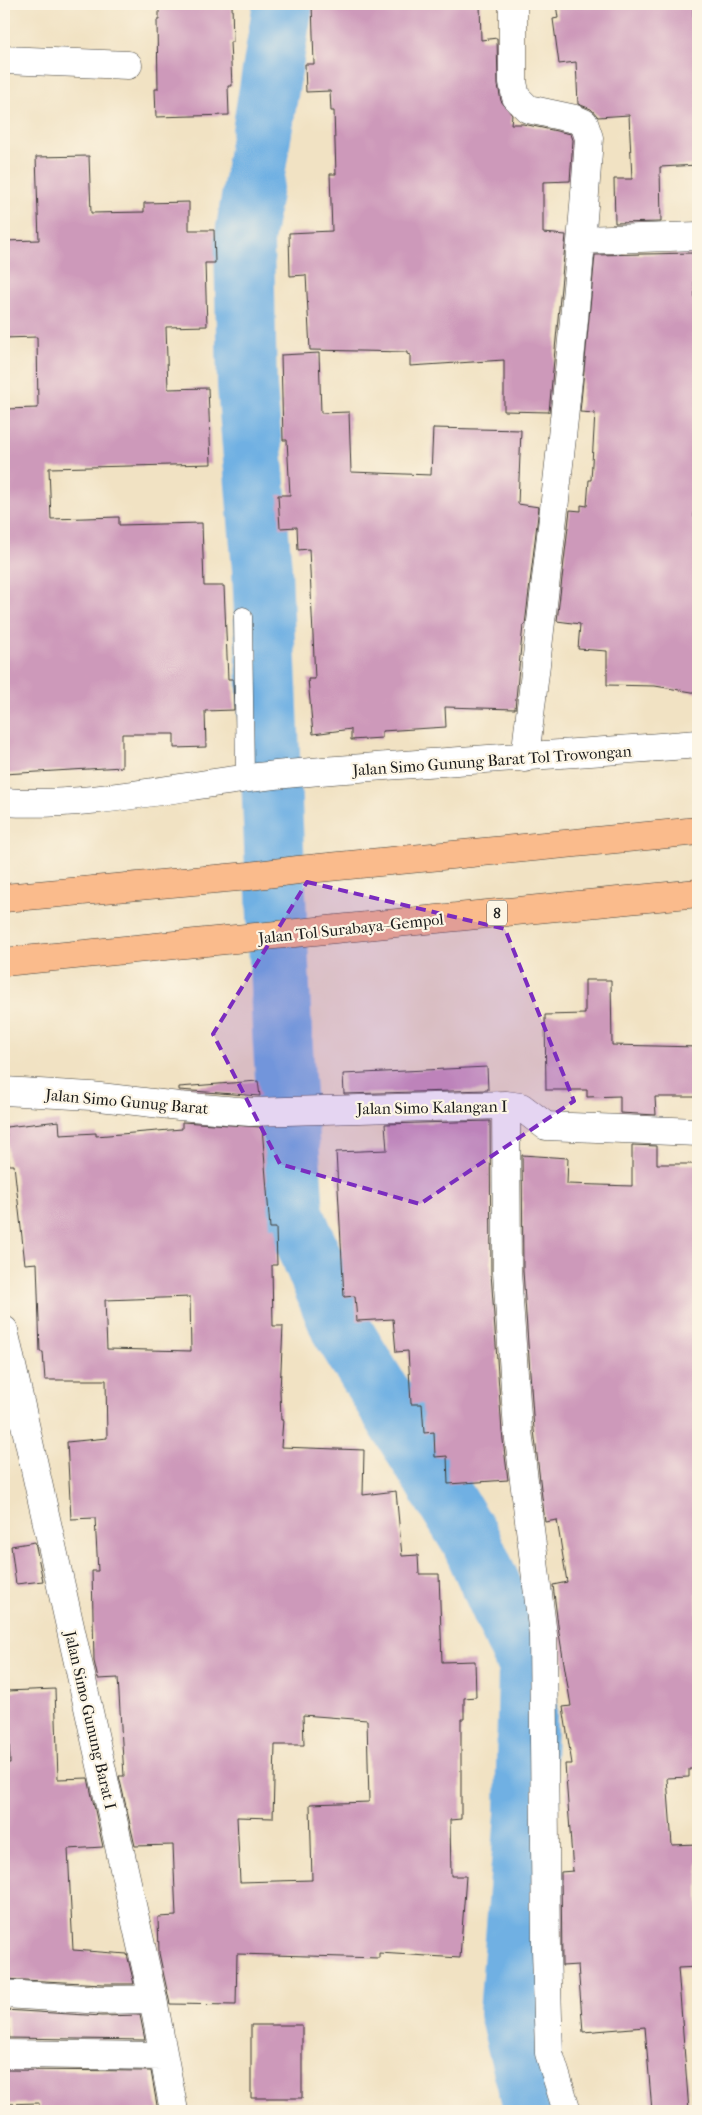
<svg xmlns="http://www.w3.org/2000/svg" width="702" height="2115" viewBox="0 0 702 2115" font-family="'IM FELL French Canon',serif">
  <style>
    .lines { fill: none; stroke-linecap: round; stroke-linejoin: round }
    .river { stroke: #6fb0e3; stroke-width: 60 }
    .building { fill: #cd99ba; fill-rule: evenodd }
    .service-casing { stroke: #3c3a35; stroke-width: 19 }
    .minor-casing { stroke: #3c3a35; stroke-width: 29 }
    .motorway-casing { stroke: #3c3a35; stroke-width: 29 }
    .service { stroke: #fff; stroke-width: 18 }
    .minor { stroke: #fff; stroke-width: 28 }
    .motorway { stroke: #fabb8c; stroke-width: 28 }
    .marked { fill: #7b2cbf; fill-opacity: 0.2; stroke: #7b2cbf; stroke-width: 4; stroke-dasharray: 10 6; stroke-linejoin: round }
    .labels { text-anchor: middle; stroke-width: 4.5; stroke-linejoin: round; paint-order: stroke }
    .shield { fill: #fcf5e5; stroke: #5f5d58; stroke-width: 1 }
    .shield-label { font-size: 15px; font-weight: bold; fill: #1c1c1c }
    .street-label { font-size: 16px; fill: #1c1c1c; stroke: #fcf5e5 }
  </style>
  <rect width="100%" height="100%" fill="#fcf5e5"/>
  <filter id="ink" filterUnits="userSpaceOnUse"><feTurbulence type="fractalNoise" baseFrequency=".02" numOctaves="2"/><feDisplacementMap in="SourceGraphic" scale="10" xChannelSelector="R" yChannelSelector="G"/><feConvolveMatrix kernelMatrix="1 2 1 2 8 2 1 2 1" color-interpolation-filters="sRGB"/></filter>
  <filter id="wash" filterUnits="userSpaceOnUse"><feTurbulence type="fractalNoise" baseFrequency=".0096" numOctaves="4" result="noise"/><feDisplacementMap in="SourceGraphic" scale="20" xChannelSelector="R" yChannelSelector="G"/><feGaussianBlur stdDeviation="1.12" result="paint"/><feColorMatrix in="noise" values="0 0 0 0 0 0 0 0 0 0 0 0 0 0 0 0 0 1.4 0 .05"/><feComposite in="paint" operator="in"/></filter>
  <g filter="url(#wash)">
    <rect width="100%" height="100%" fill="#f1e2c3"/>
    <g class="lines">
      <path class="river" d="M283 4 244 241 247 386 262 570 282 1032 294 1214 340 1327 470 1539 528 1667 525 1815 509 2013 534 2111"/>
    </g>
    <g id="blocks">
      <path class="building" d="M159 4H232L233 42H230L232 86H228L229 115 156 117 155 89H158L157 20H159Z
        M312 4H480L481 40 497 38 498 85 501 101 512 115 511 124H523L571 134 573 140 570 181 543 182V233L566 235 549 412 504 411V360L410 366V355L407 354V352L310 350 306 275 290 276 289 233 332 231 330 174H336L334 111H331L330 91 306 92 305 64H314Z
        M556 4H693L694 51H698V165L660 167 661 222 615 223 614 179H632L629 115 598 117 591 109 578 104 576 62 559 64 553 19 558 18Z
        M89 156 91 213 144 212V203L189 202V230H214L215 263H205L207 326 166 327 168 389 208 388 211 464 49 468 51 519 119 517V525L202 523 204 586H224L228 679H233L234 710 205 711 206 747 174 748V734H122V767L4 774V409L38 408 37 337 4 338V241L39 240 36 157Z
        M693 253 695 303H698V450L694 517 698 518V693L655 686 607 685V651L578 649 580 624 557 621 570 510 581 511V505L587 506 589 480H591L595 413 580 412 595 255Z
        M319 353 321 413 349 412 351 472 431 475 433 428 521 430 518 504 539 507 525 625H523L515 709 445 707 446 727 382 731V738L351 740V729L313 734 308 679H315L309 549 298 550 297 527 280 528 278 495H290L287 440H283L281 355Z
        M585 980H611L612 1045 698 1047V1097H655L656 1115 620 1113V1096L587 1097V1090H546L545 1015 585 1014Z
        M487 1067 488 1090 344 1094 343 1074Z
        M258 1081 260 1096 179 1090V1087Z
        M59 1121 60 1135 96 1133V1136L182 1129V1122L262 1127 270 1228H276L277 1265H272L273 1326H283L280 1391 281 1420H283L281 1447 364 1450 363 1495 396 1491 402 1556 418 1555 419 1574H439L442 1662 475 1661 476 1697 464 1698V1719H461V1819L450 1820 451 1876H466L460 1958 379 1953V1958L237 1954 236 2005 170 2004 159 1953 158 1917 176 1916 173 1845 135 1846 119 1776H124L118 1678 98 1679 94 1661 92 1571H98L95 1518 71 1519 67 1442 107 1438 106 1380H45L43 1352H40L37 1263 25 1264 14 1165H9L6 1127ZM190 1297 191 1351 107 1349 105 1300ZM303 1715 367 1720 369 1802 310 1804 312 1880 240 1882 237 1817 273 1818 275 1745H304Z
        M490 1121 491 1273 502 1432 508 1480 448 1484 447 1456 435 1457 434 1432 424 1433 422 1404H411L408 1351 396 1352 393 1319 357 1321 355 1296 344 1297 336 1152 387 1150 385 1124Z
        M632 1145 657 1146V1164H698V1517H696L698 1769H689V1777L667 1778 672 1845 698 1844V1967L678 1968 689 2111H652L645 2027 583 2032 578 1965 562 1966 561 1872 573 1871 565 1764H572L563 1707 571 1706 559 1633 553 1585 567 1582 557 1520 545 1522 534 1430 523 1271 522 1155 568 1158 567 1184 632 1186Z
        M35 1542 43 1581 16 1584 11 1546Z
        M55 1689 58 1779 88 1778 103 1847 68 1849 73 1950 127 1954 134 1984H103L4 1979V1763H10L7 1691Z
        M4 2010 102 2016 140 2015 145 2040 9 2038 8 2016 4 2015Z
        M251 2025H302V2098H251Z
        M4 2070 151 2071 158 2111H39V2103L4 2104Z"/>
    </g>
  </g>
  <g filter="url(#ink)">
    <use href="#blocks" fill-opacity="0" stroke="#3c3a35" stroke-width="1"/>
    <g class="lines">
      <g class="service-casing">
        <path id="service" d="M243 616 245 779"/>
      </g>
      <g class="minor-casing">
        <path id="minor" d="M513 4V82L516 97 528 109 575 119 584 123 589 138C575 346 549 552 525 758
          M4 60 128 65
          M582 240 698 236
          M4 802C99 808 192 782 286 774 423 762 561 755 698 744
          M4 1091 91 1096 179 1106 250 1112 506 1105 521 1107 546 1126 698 1132
          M506 1105 507 1272 518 1431 543 1635 546 1949 549 2053 567 2111
          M4 1330 153 1999 174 2111
          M4 1994 103 2000 153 1999
          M4 2054 163 2056"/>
      </g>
      <g class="motorway-casing">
        <path id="motorway" d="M4 898 249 876 298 870 698 831
          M4 962 698 893"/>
      </g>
      <use href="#service" class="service"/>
      <use href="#minor" class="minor"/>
      <use href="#motorway" class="motorway"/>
    </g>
  </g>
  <path class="marked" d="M307 882 505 929 574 1101 420 1204 280 1164 213 1034Z"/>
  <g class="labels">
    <rect class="shield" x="487" y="900.5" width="20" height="25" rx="4"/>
    <g class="shield-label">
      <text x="497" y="918">8</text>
    </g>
    <g class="street-label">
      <text transform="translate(492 760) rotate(-4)" y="6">Jalan Simo Gunung Barat Tol Trowongan</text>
      <text transform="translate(351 928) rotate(-6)" y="6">Jalan Tol Surabaya–Gempol</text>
      <text transform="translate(127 1101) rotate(5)" y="6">Jalan Simo Gunug Barat</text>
      <text transform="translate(432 1107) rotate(-1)" y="6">Jalan Simo Kalangan I</text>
      <text transform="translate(91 1720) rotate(77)" y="6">Jalan Simo Gunung Barat I</text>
    </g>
  </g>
  <rect width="702" height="2115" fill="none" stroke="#fcf5e5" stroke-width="20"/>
</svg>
